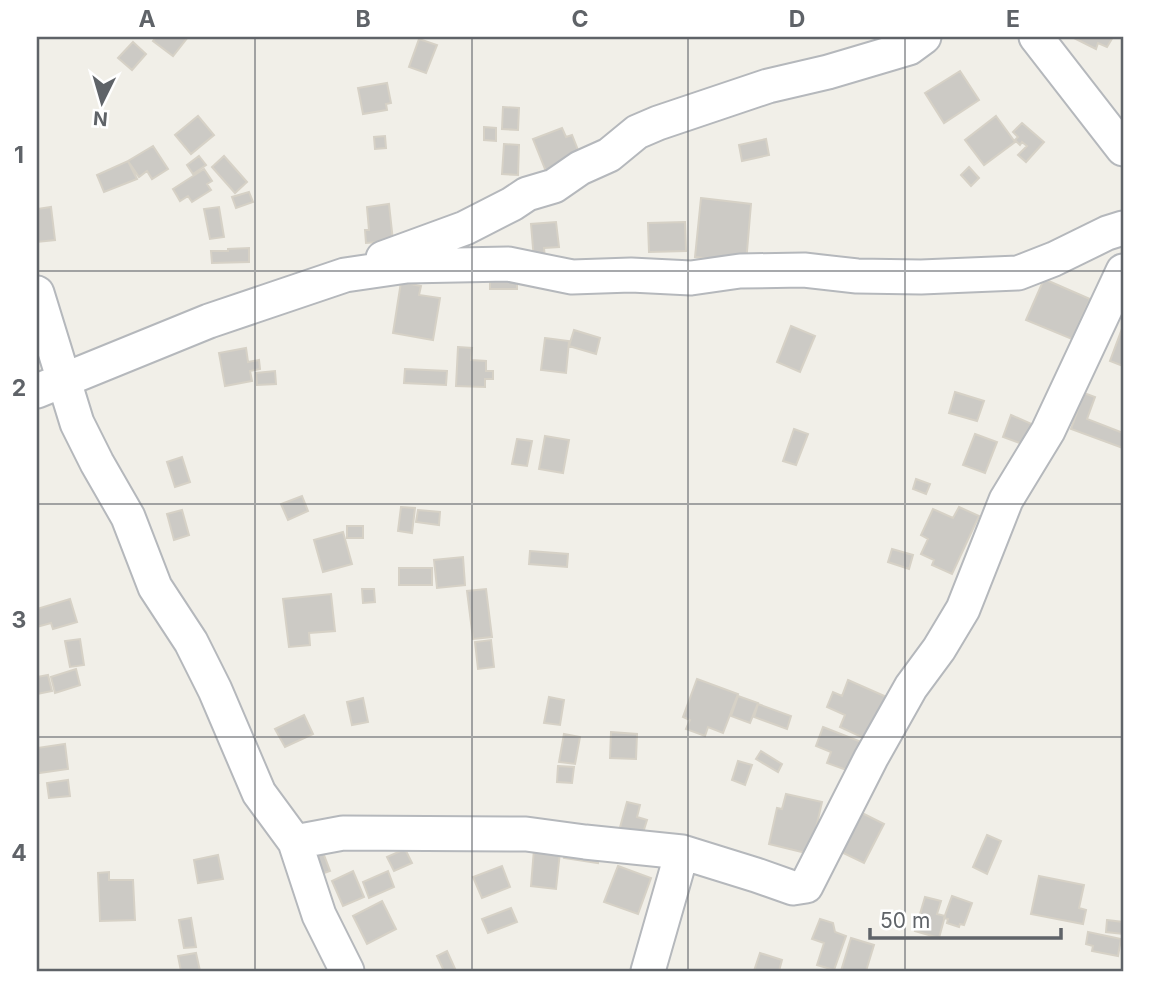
<svg xmlns="http://www.w3.org/2000/svg" width="1160" height="1008" viewBox="0 0 1160 1008" font-family="Inter,sans-serif">
  <style>
    .building { fill: #cccac5; stroke: #d6d1c6; stroke-width: 2 }
    .lines { fill: none; stroke-linecap: round; stroke-linejoin: round }
    .minor-casing { stroke: #b5b8bc; stroke-width: 37 }
    .minor { stroke: #fff; stroke-width: 33 }
    .grid { fill: none; stroke: #5f6368; stroke-width: 2; stroke-opacity: 0.55 }
    .neatline { fill: none; stroke: #5f6368; stroke-width: 2.5 }
    .grid-label { font-size: 23px; text-anchor: middle; font-weight: bold; fill: #5f6368 }
  </style>
  <rect width="100%" height="100%" fill="#f1efe8"/>
  <path class="building" d="M156 37H188L173 56 153 41Z
    M1072 37H1113L1107 47 1098 43 1096 49Z
    M419 39 437 45 426 73 409 67Z
    M133 42 146 54 132 70 118 58Z
    M960 71 979 100 944 123 925 93Z
    M387 83 391 103 386 104 387 110 363 114 358 88Z
    M503 107 519 108 518 130 502 129Z
    M198 116 214 135 191 154 175 135Z
    M996 116 1015 142 984 165 965 140Z
    M1022 123 1044 142 1026 162 1018 155 1027 146 1022 142 1020 145 1015 140 1018 137 1013 132Z
    M484 127 496 128V141L484 140Z
    M562 128 566 137 572 135 578 150 573 153 576 162 547 174 533 139Z
    M385 136 386 148 375 149 374 137Z
    M766 139 769 155 742 161 739 145Z
    M504 144 519 145 518 175 502 174Z
    M153 146 168 169 152 179 147 171 139 177 128 161Z
    M199 156 206 165 193 174 187 165Z
    M224 156 247 182 235 193 212 167Z
    M128 161 137 179 104 192 97 175Z
    M969 167 979 178 971 186 961 175Z
    M204 169 212 181 207 184 211 190 192 202 188 196 180 201 173 189Z
    M249 192 253 202 236 208 232 197Z
    M701 198 751 204 746 263 695 257Z
    M389 204 393 241 366 243 365 230H369L367 207Z
    M51 207 55 240 37 242V209Z
    M219 207 224 237 210 239 204 209Z
    M556 222 559 247 544 248 545 259 534 260 531 224Z
    M685 222 686 251 649 252 648 223Z
    M249 248V262L212 263 211 251H228V249Z
    M490 273H517V289H490Z
    M1044 279 1090 299 1072 339 1026 320Z
    M401 282 421 286 419 295 440 298 433 340 393 333Z
    M791 326 815 336 800 372 777 362Z
    M1123 326V366L1110 361Z
    M574 330 600 338 596 354 569 346Z
    M545 338 569 341 566 373 541 370Z
    M458 347 472 348 471 360 486 361V371H493V379H485V387L456 386Z
    M246 348 248 362 259 360 260 369 250 371 252 381 225 386 219 353Z
    M405 369 447 371 446 385 404 383Z
    M275 371 276 384 257 385 256 373Z
    M955 392 984 401 977 421 949 413Z
    M1084 393 1095 397 1087 419 1123 433V448L1071 429Z
    M1011 415 1036 426 1028 446 1003 437Z
    M794 429 808 434 796 465 783 461Z
    M975 434 997 442 985 473 963 465Z
    M545 436 569 440 563 473 539 469Z
    M517 439 532 441 527 466 512 464Z
    M182 457 190 482 175 487 167 462Z
    M916 479 930 484 926 494 913 489Z
    M302 496 308 511 288 520 281 504Z
    M401 507 415 508 412 533 398 531Z
    M959 507 979 516 952 574 932 565 934 560 921 554 928 539 921 535 933 509 953 518Z
    M182 510 189 535 174 540 167 514Z
    M418 510 440 512 439 525 416 522Z
    M347 526H363V538H347Z
    M343 532 352 564 323 572 314 540Z
    M892 549 913 555 909 569 888 562Z
    M530 551 568 554 567 567 529 564Z
    M463 557 465 585 437 588 434 560Z
    M399 568H432V585H399Z
    M362 589H374L375 602 363 603Z
    M486 589 492 637 473 639 467 591Z
    M331 594 335 631 309 633 310 645 289 647 283 599Z
    M70 599 77 622 53 629 51 623 37 627V609Z
    M80 639 84 665 70 667 65 641Z
    M491 640 494 667 478 669 475 642Z
    M76 669 80 685 55 693 51 677Z
    M48 675 52 691 37 694V677Z
    M697 679 738 694 723 733 708 727 705 736 686 729 690 720 683 717Z
    M848 680 889 698 870 741 840 727 845 715 827 707 833 692 842 696Z
    M738 696 758 703 750 723 731 716Z
    M549 697 564 700 560 725 544 723Z
    M363 698 368 722 352 725 347 702Z
    M758 704 791 716 787 729 754 717Z
    M304 715 313 734 285 747 275 729Z
    M823 727 864 743 852 772 827 763 831 752 816 746Z
    M611 732 637 734 636 759 610 758Z
    M564 734 580 737 575 764 559 762Z
    M65 744 68 769 39 773 37 748Z
    M761 751 782 764 778 772 756 759Z
    M738 761 752 765 745 785 732 780Z
    M558 766 574 767 572 783 557 782Z
    M68 780 70 796 49 798 47 783Z
    M786 794 822 802 810 854 769 844 777 808 782 809Z
    M627 802 640 805 637 817 647 820 642 836 619 831Z
    M854 809 884 824 864 863 835 849Z
    M987 835 1001 841 987 874 973 867Z
    M566 845 600 850 598 863 564 858Z
    M321 847 330 871 316 876 308 852Z
    M405 849 412 863 394 871 387 857Z
    M534 849 560 852 556 889 531 886Z
    M218 855 223 879 198 883 194 860Z
    M502 866 510 887 482 898 473 877Z
    M618 866 651 878 638 914 604 902Z
    M353 871 364 897 343 906 332 881Z
    M388 871 394 887 369 898 363 882Z
    M109 872V880H133L135 920 100 921 98 873Z
    M1039 876 1084 885 1079 908 1086 910 1083 924 1031 914Z
    M952 896 972 903 964 925 960 924 959 927 947 923 948 919 944 918Z
    M925 897 941 901 937 914 945 916 939 938 915 931Z
    M382 901 396 929 367 944 353 916Z
    M511 908 517 922 488 933 482 919Z
    M191 918 196 947 184 948 179 920Z
    M820 919 833 923 835 932 846 936 834 970 817 965 824 943 812 939Z
    M1107 920 1123 922V934L1106 932Z
    M1088 932 1121 939 1118 956 1092 951 1093 946 1086 944Z
    M851 938 874 945 866 971H841Z
    M447 951 456 971H444L437 956Z
    M196 953 200 971H181L178 956Z
    M760 953 782 960 779 971H754Z"/>
  <g class="lines">
    <g class="minor-casing">
      <path id="minor" d="M1036 37 1123 149
        M383 258 465 228 512 204 527 194 554 186 580 168 609 155 637 132 658 123 768 86 828 72 909 48 924 37
        M37 293 77 423 97 463 128 517 155 587 191 642 215 690 259 793 295 842 319 915 347 971
        M37 391 209 321 345 275 407 266 508 264 572 277 631 275 691 278 740 271 804 270 857 276 921 277 1018 273 1054 259 1107 233 1123 228
        M295 842 343 833 526 834 585 842 682 852 756 875 793 888 806 886 871 758 911 687 939 649 963 609 1006 500 1048 431 1123 271
        M648 971 682 852"/>
    </g>
    <use href="#minor" class="minor"/>
  </g>
  <path class="grid" d="M255 37V971M472 37V971M688 37V971M905 37V971M37 271H1123M37 504H1123M37 737H1123"/>
  <rect width="1160" height="1008" fill="none" stroke="#ffffff" stroke-width="77"/>
  <g transform="translate(102 102) rotate(185)" stroke="#ffffff" stroke-width="5" paint-order="stroke">
  <path d="M0-5L12 26L0 18L-12 26Z" fill="#5f6368"/>
  <text y="-10" font-size="19" font-weight="bold" text-anchor="middle" fill="#5f6368">N</text>
  </g>
  <path d="M870 928v10h191v-10" fill="none" stroke="#5f6368" stroke-width="3.5"/>
  <text x="880" y="928" font-size="21" fill="#5f6368" stroke="#ffffff" stroke-width="5" paint-order="stroke">50 m</text>
  <rect x="38" y="38" width="1084" height="932" class="neatline"/>
  <g class="grid-label">
    <text x="147" y="27">A</text>
    <text x="363" y="27">B</text>
    <text x="580" y="27">C</text>
    <text x="797" y="27">D</text>
    <text x="1013" y="27">E</text>
    <text x="19" y="163">1</text>
    <text x="19" y="396">2</text>
    <text x="19" y="628">3</text>
    <text x="19" y="861">4</text>
  </g>
</svg>
